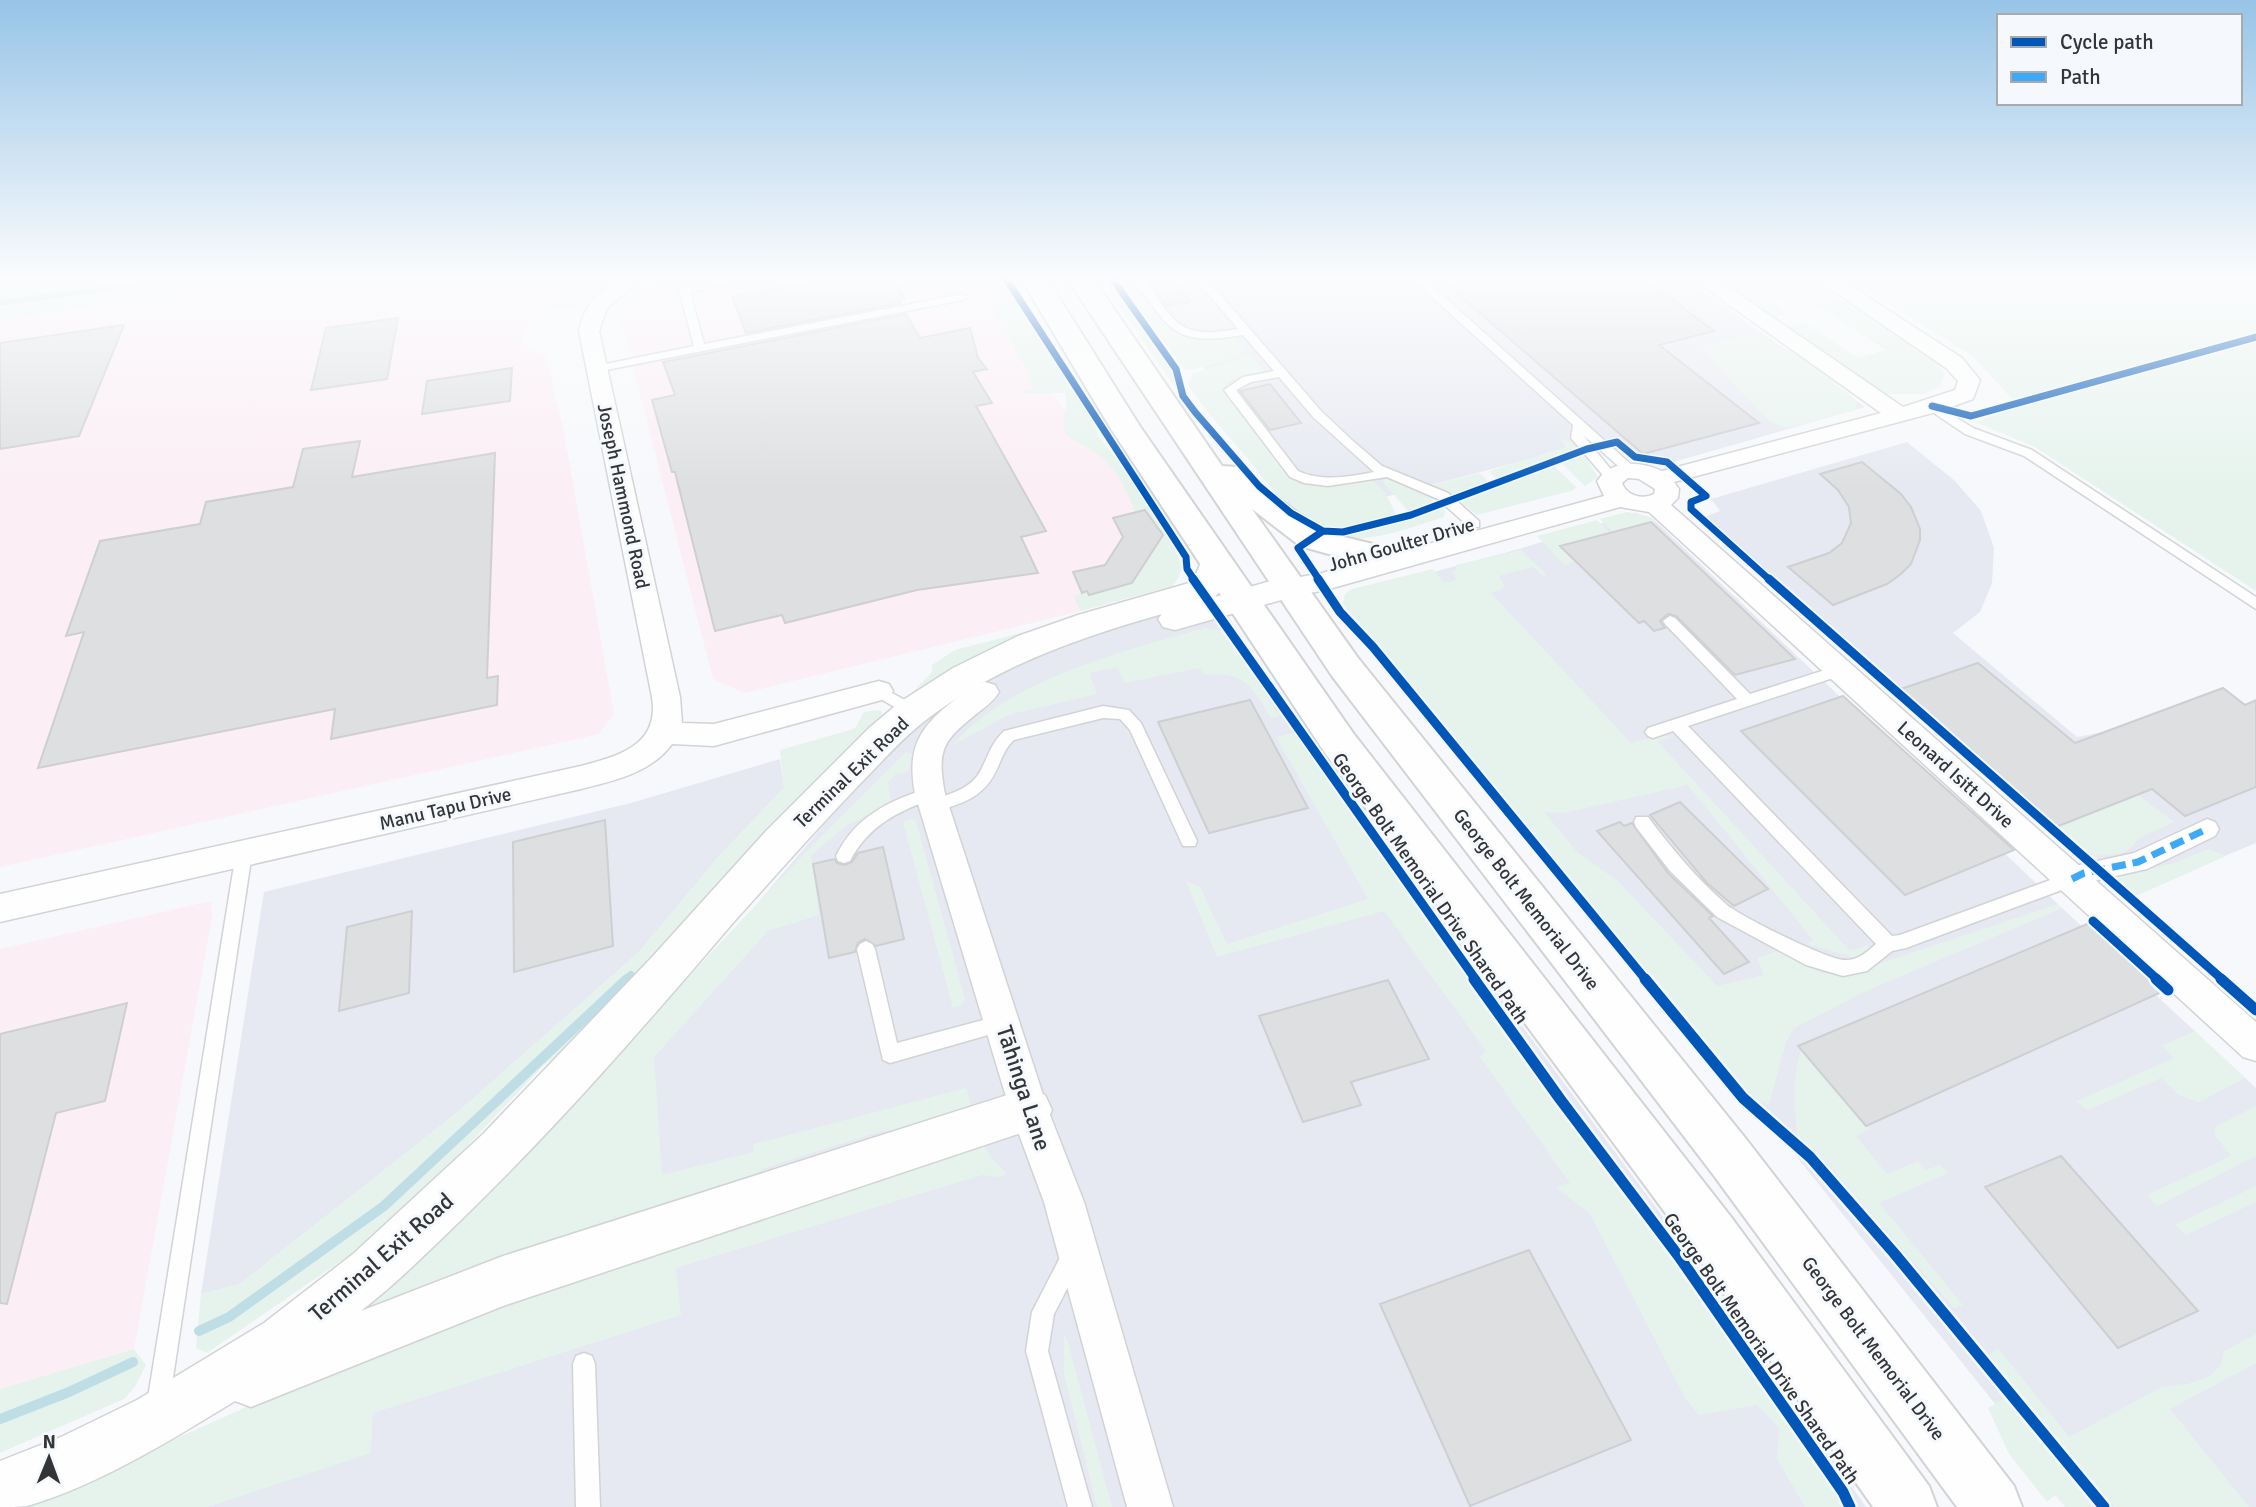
<svg xmlns="http://www.w3.org/2000/svg" width="2256" height="1507" viewBox="0 0 2256 1507" font-family="Signika,sans-serif">
  <style>
    .built { fill: #e6e9f1 }
    .industrial { fill: #fbeef5 }
    .green { fill: #e6f3ed }
    .lines { fill: none; stroke-linecap: round; stroke-linejoin: round }
    .stream-far2 { stroke: #bedde5; stroke-width: 6 }
    .stream-far1 { stroke: #bedde5; stroke-width: 8 }
    .stream { stroke: #bedde5; stroke-width: 10 }
    .building { fill: #dddfe1; stroke: #cecfd2; stroke-width: 2 }
    .service-casing { stroke: #d1d3d5; stroke-width: 3 }
    .pedestrian-casing { stroke: #d1d3d5; stroke-width: 3 }
    .minor-casing { stroke: #d1d3d5; stroke-width: 3 }
    .tertiary-casing { stroke: #d1d3d5; stroke-width: 3 }
    .primary-casing { stroke: #d1d3d5; stroke-width: 4 }
    .service { fill: #fefefe; fill-rule: evenodd }
    .pedestrian { fill: #fefefe; fill-rule: evenodd }
    .minor { fill: #fefefe; fill-rule: evenodd }
    .tertiary { fill: #fefefe; fill-rule: evenodd }
    .primary { fill: #fefefe; fill-rule: evenodd }
    .quiet { stroke: #3fa9f5; stroke-width: 7; stroke-dasharray: 14 7; stroke-linecap: butt }
    .cycleway-far2-casing { stroke: #f5f8fc; stroke-width: 10 }
    .cycleway-far1-casing { stroke: #f5f8fc; stroke-width: 13 }
    .cycleway-casing { stroke: #f5f8fc; stroke-width: 16 }
    .cycleway-far2 { stroke: #0057b8; stroke-width: 7 }
    .cycleway-far1 { stroke: #0057b8; stroke-width: 9 }
    .cycleway { stroke: #0057b8; stroke-width: 11 }
    .labels { text-anchor: middle; stroke-width: 6; stroke-linejoin: round; paint-order: stroke }
    .street-label { font-size: 19px; fill: #343537; stroke: #f5f8fc }
    .near-street-label { font-size: 23px; fill: #343537; stroke: #f5f8fc }
  </style>
  <rect width="100%" height="100%" fill="#f6f8fb"/>
  <path class="built" d="M1133 277H1684L1865 407 1663 465 1639 461 1617 439 1575 447 1381 498 1327 487 1294 484Z
    M1907 442 1955 481 1981 511 1994 548 1992 583 1980 612 1953 633 2077 737 2104 732 2223 688 2245 704 2256 700V843L2136 893 1704 517 1720 511 1711 499Z
    M1635 513 1652 518 2062 908 2256 1088V1507H2078L1751 1100 1391 662 1381 631 1411 578 1519 549Z
    M1216 598 1305 732 1666 1221 1866 1507H44L261 1436 434 1286 872 768 925 718 993 674 1067 640Z
    M780 759 784 788 720 855 639 952 458 1112 240 1284 201 1294 264 892 631 803Z"/>
  <path class="industrial" d="M293 277H570L560 303 534 318 521 335 524 345 546 357 564 433 614 714 599 734 0 867V320Z
    M676 277H993L996 283 981 286 1076 427 1135 488 1164 532 1181 566 1178 579 1172 586 1081 611 744 693 713 679 621 320 623 309 636 294Z
    M211 901 212 917 134 1349 0 1389V949Z"/>
  <path class="green" d="M0 277H293L0 320Z
    M570 277H616C587 297 591 311 552 308L560 303Z
    M993 277H999L1096 424 1097 434C1114 455 1180 545 1181 567 1181 575 1177 581 1172 586L1081 611 1073 596 1087 591 1089 594H1092L1132 583 1163 535 1145 511 1135 512C1126 488 1117 469 1096 453 1088 446 1069 441 1065 431 1060 420 1070 406 1065 393H1023L1022 391 1033 388 1028 378 1029 374 980 286 995 283Z
    M1099 277H1106L1177 377V390Z
    M1116 277H1130C1163 319 1171 352 1233 336L1246 351 1238 357 1191 370 1184 369Z
    M1709 277H1803L1932 356 1945 373 1940 386 1925 394H1879L1784 328 1803 322 1858 358 1886 350 1802 296 1775 300 1787 314 1770 319Z
    M1847 277H2256V591L2035 447 1975 422 2019 406 1972 356Z
    M1741 336C1783 335 1817 371 1850 395L1857 405 1856 410 1789 428 1782 427 1769 421 1701 348Z
    M1250 354 1264 371 1233 378 1225 385V393L1294 479 1318 486 1372 480 1384 491 1396 514 1394 517C1371 524 1349 532 1325 527 1288 518 1265 478 1242 452 1224 430 1203 409 1188 385L1193 374Z
    M1560 438 1573 443 1577 449 1498 480 1489 471 1566 447Z
    M1583 453 1598 477 1585 486 1560 462Z
    M1553 465 1576 487 1574 490 1477 515 1459 501Z
    M1480 473 1490 483 1454 497 1432 485Z
    M1386 479 1429 495 1435 500 1408 511 1382 481Z
    M1441 507 1445 511 1444 517C1413 527 1357 548 1327 535L1367 532Z
    M1627 512 1652 518 1656 522 1613 532 1600 519Z
    M1597 520 1610 533 1561 546 1576 561 1565 565 1537 536Z
    M1521 550 1546 574 1545 577 1533 567 1499 576 1504 585 1502 589 1491 593 1631 743 1662 735 1671 737 1658 742 1850 951 1868 945 1872 951 1856 958 1808 944 1813 940 1688 785 1564 813 1544 812 1577 852 1618 881 1717 986 1764 975 1757 958 1778 951 1822 973 1845 975 2058 904 2062 908 1864 992 1794 1028 1786 1042 1769 1104 1751 1100 1343 604 1345 594 1352 589 1433 569 1444 583 1456 580 1452 572 1456 570V565Z
    M1075 619 912 698 911 694 932 672V665L955 650Z
    M1205 628 1225 631 1279 716 1271 718C1253 688 1244 670 1205 675L1199 668 1125 683 1117 667 1089 673 1097 694 1008 715 953 745C1009 679 1124 651 1205 628Z
    M876 710 882 711 881 723 557 1057 545 1064 413 1203 354 1252 207 1353 196 1348 201 1294 240 1284 458 1112 639 952 720 855 784 788 780 750 850 730 856 727 864 712Z
    M1293 733 1824 1469 1841 1507H1805L1777 1459 1779 1428 1757 1405 1699 1415 1685 1398 1590 1214 1556 1187 1570 1183 1480 1057 1486 1051 1384 911 1217 957 1186 881 1200 887 1227 944 1368 899 1276 737Z
    M906 752 912 754 908 772 896 774 888 782 891 804 847 825 811 855 819 915 768 931 654 1057 662 1175 753 1152 754 1144 966 1088 975 1119 962 1126 882 1131 764 1168 743 1186 357 1314 475 1203 805 853Z
    M2138 795 2174 822 2139 838 2130 849 2119 854 2088 856 2056 827Z
    M912 819 916 821 965 999 962 1005 953 1008 903 822Z
    M2209 849 2226 856 2134 897 2114 878 2174 863Z
    M2195 1031 2245 1078 2199 1102 2180 1096 2161 1078 2087 1110 2077 1101 2174 1058 2162 1046Z
    M1801 1050 1870 1129 1856 1136 1887 1174 1918 1161 1926 1170 1940 1165 1949 1173 1879 1203 1963 1305 1954 1308 1821 1156 1797 1139C1795 1108 1791 1080 1801 1050Z
    M2256 1106V1156L2157 1206 2147 1195 2231 1156 2215 1135V1127Z
    M982 1142 991 1158 1006 1173 1001 1177 982 1175 676 1268 681 1315 373 1413 371 1453 208 1507H16L67 1487 269 1397 411 1344 526 1286 675 1248 884 1180Z
    M2256 1186V1202L2186 1235 2175 1225Z
    M2256 1334V1363L2170 1409 2249 1507H2114L1989 1356 1998 1348 2069 1437 2162 1387 2187 1384 2209 1377 2221 1365 2224 1351Z
    M1064 1335 1067 1339 1112 1507H1097L1064 1374Z
    M134 1349 146 1365 135 1387 124 1399 0 1453V1389Z
    M2007 1397 2094 1507H2065L2055 1495 2047 1502 2009 1454 1988 1408Z"/>
  <g class="lines">
    <path class="stream-far2" d="M0 303 189 277"/>
    <path class="stream-far1" d="M625 980 631 975"/>
    <path class="stream" d="M199 1331 229 1317 384 1206 627 979
      M0 1419 69 1392 133 1362"/>
  </g>
  <path class="building" d="M838 277H893L905 299 899 300 900 303 746 333 732 297Z
    M1146 277H1170L1190 302 1166 306Z
    M1438 277H1642L1714 331 1659 345 1759 423 1643 454Z
    M906 314 920 338 970 328 978 358 987 369 973 372 992 403 976 406 1046 531 1021 537 1038 573 917 590 785 623 782 615 715 631 675 472H672L652 400 675 395 663 362Z
    M398 318 387 379 311 390 326 328Z
    M124 325 79 436 0 449V343Z
    M512 368 510 401 422 414 427 381Z
    M1270 384 1301 423 1270 430 1240 391Z
    M360 441 352 477 495 453 487 678 498 676 497 705 331 739 335 709 38 768 84 632 66 636 100 541 200 524 206 502 293 487 303 449Z
    M1862 462 1901 494 1911 507 1920 529V540L1911 564 1901 574 1887 584 1833 605 1788 567 1829 553 1842 543 1851 523 1849 507 1838 490 1820 474Z
    M1145 510 1163 535 1132 583 1089 595 1087 591 1082 593 1073 572 1105 565 1123 537 1113 518Z
    M1651 522 1795 659 1735 675 1676 616 1668 614 1660 621 1665 628 1654 631 1644 621 1639 623 1560 546Z
    M1978 663 2075 743 2223 688 2245 705 2256 700V787L2185 816 2152 789 2056 827 1901 689Z
    M1843 696 2014 850 1905 895 1741 731Z
    M1250 700 1308 808 1209 833 1158 722Z
    M1680 802 1768 889 1734 906 1707 883 1650 815Z
    M605 820 613 946 514 972 513 842Z
    M1620 822 1624 826 1632 823 1668 873 1713 916 1709 918 1749 962 1724 974 1597 831Z
    M883 847 904 939 876 946 865 939 858 943 855 952 829 958 813 864 834 859 837 863 845 865 852 862 858 853Z
    M412 911 409 993 339 1011 347 927Z
    M2092 922 2166 990 1866 1126 1798 1046Z
    M1388 980 1429 1059 1351 1082 1361 1105 1303 1122 1259 1016Z
    M127 1003 105 1101 56 1113 7 1304 0 1303V1034Z
    M2061 1156 2129 1233 2198 1311 2118 1348 1985 1187Z
    M1529 1250 1631 1440 1470 1506 1380 1304Z"/>
  <g class="lines">
    <g class="service-casing">
      <path id="service" d="M590 277H606L625 286 620 289Z
        M733 277H755L690 292 704 344 963 294 968 297 963 300 596 372 590 369 596 366 694 346 679 290Z
        M1132 277H1143C1175 322 1177 340 1238 329L1194 277H1205L1321 411 1353 441 1382 466 1448 493 1479 521V527H1469L1438 499 1387 477 1328 486 1304 483 1290 477 1224 390 1243 377 1274 371 1243 335C1173 347 1170 330 1132 277ZM1279 377 1313 417 1374 472C1349 477 1323 482 1298 471L1236 390 1251 382Z
        M1410 277H1422L1634 467V473H1626L1583 435 1617 477 1611 481 1607 480 1571 438 1573 425Z
        M1932 402 1973 428 2032 450 2256 597V609L2024 456 1965 434 1928 409 1926 406Z
        M1670 616 1675 618 1750 694 1828 669 1833 670 1835 674 1833 678 1688 726 1892 936 1900 935 2072 872 2078 874 2081 879 2078 884 1906 948 1892 951 1867 971 1843 976 1806 965 1717 917 1670 871 1636 827 1634 822 1636 817H1648C1672 849 1697 879 1727 905 1742 917 1826 959 1844 960 1857 961 1867 952 1876 944L1673 731 1653 738 1648 736 1645 732 1648 728 1737 699 1665 624 1663 621Z
        M879 686 918 707 921 711 918 715H908L874 695 871 691Z
        M1103 706 1129 710 1141 723 1197 841 1195 846H1183L1130 730 1120 719 1103 718 1014 740C1005 748 1002 758 997 769 987 791 972 800 950 807 942 810 936 813 928 811L926 806 928 801C947 795 971 790 981 770 988 756 992 742 1004 731Z
        M930 788 936 790 938 794 936 798C899 810 868 826 850 861L844 863 838 861 836 856C855 817 889 800 930 788Z
        M244 846 250 848 252 853 169 1404 166 1412 158 1415 150 1412 147 1404 236 853 238 848Z
        M866 941 872 944 875 949 897 1043 1002 1015 1009 1017 1011 1023 1009 1029 890 1063 883 1060 857 949 860 944Z
        M1074 1243 1082 1246 1085 1254 1054 1314 1048 1351 1092 1507H1068L1026 1351 1032 1312 1066 1246Z
        M584 1353 592 1356 595 1364 600 1507H576L573 1364 576 1356Z"/>
    </g>
    <g class="pedestrian-casing">
      <path id="pedestrian" d="M2207 819 2215 822 2219 829 2215 836 2147 869 2089 882 2072 889 2063 886 2060 879 2063 872 2075 866 2134 853Z"/>
    </g>
    <g class="minor-casing">
      <path id="minor" d="M619 277H644L607 308 599 331 680 697 682 723 714 724 879 681 889 684 893 691 889 698 714 746 672 744C651 773 613 781 581 789L0 922V894L581 766C619 756 660 745 652 697L579 331C583 307 599 291 619 277Z
        M1690 277H1714L1903 407 1955 390 1958 381 1946 368 1813 277H1837L1962 358 1980 380 1973 399 1940 411 1674 482 1679 489 1678 498 1671 505 2256 1022V1061L2243 1057 1649 512 1620 507 1322 591 1288 596 1279 593 1275 587 1279 581 1322 573 1604 496 1597 481C1612 459 1640 461 1662 471L1881 413ZM1628 478 1639 479 1655 489 1654 494C1642 500 1627 496 1622 483Z
        M985 682 995 685 999 692C994 700 988 705 980 711 944 740 936 747 945 794L1048 1110 1084 1202 1173 1507H1127L1044 1202 1010 1110 915 794C907 751 917 729 952 702 963 694 972 686 985 682Z"/>
    </g>
    <g class="tertiary-casing">
      <path id="tertiary" d="M1216 551 1227 554C1238 570 1227 584 1215 597L1288 576 1299 579 1304 587 1299 595 1175 630 1163 627 1158 619 1162 614C1078 638 997 666 926 720 900 740 879 765 856 788 814 832 773 878 732 924 645 1026 557 1127 461 1220 429 1251 397 1283 361 1311L503 1256 1029 1088 1045 1095 1052 1110 1045 1125 503 1306 251 1407 235 1401C173 1439 97 1486 27 1506 19 1507 9 1507 0 1507V1461L61 1437 137 1400 264 1323 353 1254 483 1134 653 956 766 831 869 728 900 702 953 668 1018 636 1078 615 1189 583C1199 574 1198 565 1205 554Z"/>
    </g>
    <g class="primary-casing">
      <path id="primary" d="M1020 277H1046L1141 428 1353 733 1731 1217 1929 1486 1937 1507H1873L1695 1253 1325 753 1111 429Z
        M1066 277H1092L1222 466 1237 467 1323 532 1373 544 1378 552 1373 560 1361 563 1300 546 1252 509 1358 658 1746 1139 2014 1486 2022 1507H1957L1712 1173 1332 676Z"/>
    </g>
    <use href="#service" class="service"/>
    <use href="#pedestrian" class="pedestrian"/>
    <use href="#minor" class="minor"/>
    <use href="#tertiary" class="tertiary"/>
    <use href="#primary" class="primary"/>
    <path class="quiet" d="M2072 879 2084 873 2138 862 2207 829"/>
    <g class="cycleway-far2-casing">
      <path id="cycleway-far2" d="M1005 277 1186 557 1187 569 1195 581
        M1111 277 1176 369 1183 396 1195 412 1259 486 1291 513 1323 531 1343 532 1411 515 1587 449 1617 442 1635 457 1667 462 1706 496 1691 502V509L1771 581
        M1932 406 1971 416 2256 337
        M1320 581 1298 548 1323 531"/>
    </g>
    <g class="cycleway-far1-casing">
      <path id="cycleway-far1" d="M1193 579 1476 980
        M1318 579 1340 612 1373 647 1646 980
        M1769 579 2223 980
        M2093 921 2158 980"/>
    </g>
    <g class="cycleway-casing">
      <path id="cycleway" d="M1474 979 1560 1099 1680 1258 1843 1492 1850 1507
        M1645 979 1743 1098 1810 1157 1894 1253 2104 1507
        M2156 979 2168 990
        M2221 979 2256 1010"/>
    </g>
    <use href="#cycleway-far2" class="cycleway-far2"/>
    <use href="#cycleway-far1" class="cycleway-far1"/>
    <use href="#cycleway" class="cycleway"/>
  </g>
  <linearGradient id="sky" x2="0" y2="1"><stop stop-color="#97c4e7"/><stop offset="0.57" stop-color="#fbfcfd"/><stop offset="1" stop-color="#fbfcfd" stop-opacity="0"/></linearGradient>
  <rect width="2256" height="488" fill="url(#sky)"/>
  <g class="labels">
    <g class="street-label">
      <text transform="translate(624 496) rotate(78)" y="7">Joseph Hammond Road</text>
      <text transform="translate(1401 544) rotate(-16)" y="7">John Goulter Drive</text>
      <text transform="translate(851 772) rotate(-44)" y="7">Terminal Exit Road</text>
      <text transform="translate(1956 774) rotate(42)" y="7">Leonard Isitt Drive</text>
      <text transform="translate(445 808) rotate(-13)" y="7">Manu Tapu Drive</text>
      <text transform="translate(1431 888) rotate(55)" y="7">George Bolt Memorial Drive Shared Path</text>
      <text transform="translate(1527 899) rotate(52)" y="7">George Bolt Memorial Drive</text>
      <text transform="translate(1762 1348) rotate(55)" y="7">George Bolt Memorial Drive Shared Path</text>
      <text transform="translate(1874 1348) rotate(53)" y="7">George Bolt Memorial Drive</text>
    </g>
    <g class="near-street-label">
      <text transform="translate(1024 1088) rotate(72)" y="8">Tāhinga Lane</text>
      <text transform="translate(381 1257) rotate(-41)" y="8">Terminal Exit Road</text>
    </g>
  </g>
  <rect x="1997" y="14" width="245" height="91" fill="#f5f8fc" stroke="#a8aaad" stroke-width="2"/>
  <rect x="2011" y="37" width="35" height="10" fill="#0057b8" stroke="#a8aaad" stroke-width="2"/>
  <text x="2060" y="49" font-size="21" fill="#343537">Cycle path</text>
  <rect x="2011" y="72" width="35" height="10" fill="#3fa9f5" stroke="#a8aaad" stroke-width="2"/>
  <text x="2060" y="84" font-size="21" fill="#343537">Path</text>
  <g transform="translate(49 1458) rotate(1)" stroke="#f5f8fc" stroke-width="5" paint-order="stroke">
  <path d="M0-5L12 26L0 18L-12 26Z" fill="#343537"/>
  <text y="-10" font-size="19" font-weight="bold" text-anchor="middle" fill="#343537">N</text>
  </g>
</svg>
